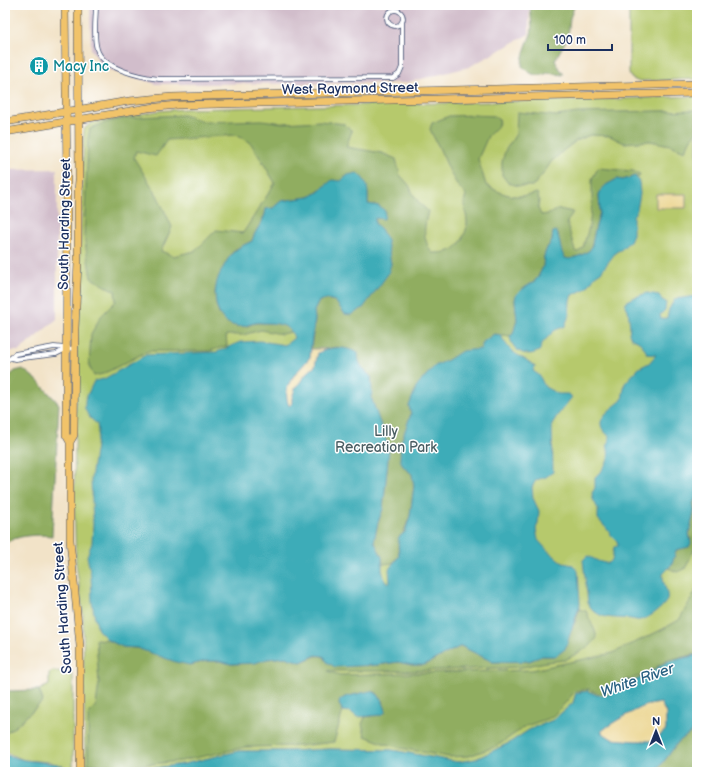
<svg xmlns="http://www.w3.org/2000/svg" width="702" height="777" viewBox="0 0 702 777" font-family="'Balsamiq Sans',sans-serif">
  <style>
    .industrial { fill: #d1bdcb }
    .green { fill: #b6c96c; stroke: #687c65 }
    .forest { fill: #90ad60; stroke: #566e5f; fill-rule: evenodd }
    .sand { fill: #eeda9e; stroke: #84847e }
    .water { fill: #3cacb8; stroke: #2c6e8b; fill-rule: evenodd }
    .lines { fill: none; stroke-linecap: round; stroke-linejoin: round }
    .minor-casing { stroke: #3b4a6e; stroke-width: 5.5 }
    .primary-casing { stroke: #3b4a6e; stroke-width: 8 }
    .minor { stroke: #fff; stroke-width: 4 }
    .primary { stroke: #f1c36a; stroke-width: 7 }
    .labels { text-anchor: middle; stroke-width: 3; stroke-linejoin: round; paint-order: stroke }
    .culture-label { font-size: 14px; fill: #0d838f; stroke: #fff; text-anchor: start }
    .street-label { font-size: 14px; fill: #1b2f5e; stroke: #fff }
    .park-label { font-size: 14px; fill: #4a5d62; stroke: #fff }
    .water-label { font-size: 15px; font-style: italic; fill: #286182; stroke: #fff }
  </style>
  <rect width="100%" height="100%" fill="#fff"/>
  <filter id="ink" filterUnits="userSpaceOnUse"><feTurbulence type="fractalNoise" baseFrequency=".025" numOctaves="2"/><feDisplacementMap in="SourceGraphic" scale="8" xChannelSelector="R" yChannelSelector="G"/><feConvolveMatrix kernelMatrix="1 2 1 2 8 2 1 2 1" color-interpolation-filters="sRGB"/></filter>
  <filter id="wash" filterUnits="userSpaceOnUse"><feTurbulence type="fractalNoise" baseFrequency=".012" numOctaves="4" result="noise"/><feDisplacementMap in="SourceGraphic" scale="16" xChannelSelector="R" yChannelSelector="G"/><feGaussianBlur stdDeviation="0.9" result="paint"/><feColorMatrix in="noise" values="0 0 0 0 0 0 0 0 0 0 0 0 0 0 0 0 0 1.4 0 .05"/><feComposite in="paint" operator="in"/></filter>
  <g filter="url(#wash)">
    <rect width="100%" height="100%" fill="#f2e3c8"/>
    <path class="industrial" d="M90 5H529V34L469 67 405 83 156 84 103 68 91 49Z
      M57 169V319L19 351H5V170Z"/>
    <path class="green" d="M629 5H697V79L637 81 631 78 629 73Z
      M697 96V655L667 662 643 677 634 681H627L607 695H597L588 691 576 693 573 703 553 720 529 730 509 743 476 759 457 762 392 750 329 749 291 751H239L184 764 140 770 85 768 83 614 76 563 74 498 77 344 84 129 91 123 158 111 184 109 619 99Z
      M53 671 71 672 73 676V768H68L50 762 24 760 5 752 6 733 17 725 43 701 39 690 49 685V673Z"/>
    <path class="forest" d="M530 5H575L570 18 568 37 555 60 557 65 563 73V75L547 73C538 79 528 73 522 66 522 55 527 44 531 34 533 27 530 12 530 5Z
      M697 110V131L690 140 685 151 670 145 650 141 624 143 610 136 590 135 576 141 564 150 551 162 544 173 533 186H519L508 183 502 175V162L505 151 516 134 517 112 557 116 577 113Z
      M183 115 206 122 262 120 283 123 320 121 345 124 352 131 346 147 382 153 396 159 400 175 409 185 413 194 420 204 428 211C424 228 422 238 432 253 448 253 458 251 464 235 466 231 467 227 467 223 467 211 461 207 466 195 453 183 449 168 441 152 438 144 433 137 430 129L432 123 449 116 474 115 495 116 500 121 497 127 488 136 478 159 486 185C505 196 516 199 537 193L539 200 538 208 541 215 549 214 559 209 573 212 567 222 575 251 578 252 583 247 589 227 592 204V179L598 168 633 171 640 174 638 178 635 176 623 180 617 179 606 185 601 190 599 195 600 212 595 230 592 245 590 250 582 255 570 259 565 258 561 253 558 234 553 232 552 241 547 248 544 256 543 267 538 277 534 282 521 290 516 295 515 300 517 320 513 335 510 336 494 334 481 349 435 366 420 382 409 406 411 414 401 442 403 466 412 474 414 486 410 516 398 546 399 556 393 563 383 564 381 557 374 541 378 522 383 509 388 459 371 397V377L363 368 358 361 337 347 326 349H311L315 319 314 311 319 301 327 299 335 301 345 314 391 264C388 249 387 233 375 224V218L379 206 368 204V193L348 175 341 181 322 189 309 197 281 201 273 208 266 209C265 222 255 229 252 241L234 250 221 272 215 291 216 304 219 314 236 326H247L255 323H270L281 324 287 327 292 332 281 334 261 330 243 335H226L227 346 209 351H148L103 374 94 376 89 366 91 334 101 316 116 301 115 291 91 278 84 236 88 139 90 129C116 115 154 117 183 115ZM236 135 250 142 265 166 275 183 243 233 216 230 195 251 173 256 161 251 172 227 157 195 134 158 136 151 156 156 167 140Z
      M23 369 37 380 59 404 52 536C39 534 15 535 5 544V380L15 371Z
      M697 495V544L685 569 677 572 668 568 672 564 676 550 686 547 691 539 689 534 694 512 693 503Z
      M697 589V654L668 660 643 675 624 681 605 692 597 693 589 689 575 691 567 701 552 717 526 726 497 746 469 756 449 757 400 748 380 742 365 736 362 724 365 717 373 716 384 702 376 692 362 693 345 697 339 704 343 711 334 742 300 746 246 747 181 761 132 766 88 764V715L96 705 99 683 96 639 108 640 123 647 137 648 190 665 206 661H220L231 664 254 663 267 659 285 657 301 662C320 654 320 652 335 666L377 665 398 662 412 665H424L461 646 493 662 529 661 542 656H556L576 620 579 609 586 611 595 631 597 638 589 647 565 660 546 662 523 667 413 671H328L340 675 532 670 613 653 661 630 679 620Z
      M39 690 43 701 17 725 6 733 5 739V691Z
      M693 731 697 732V772H653L662 764 678 742Z"/>
    <path class="sand" d="M656 194H686V208H656Z
      M311 349H326L318 353 315 366 300 382 295 389 292 398V403L289 407C280 383 298 373 310 357Z
      M661 703 666 713V730L653 741H635L611 739 601 732C608 724 634 710 645 706 650 704 656 704 661 703Z"/>
    <path class="water" d="M357 173C369 182 368 190 368 204L379 206 385 211 384 219 375 218V224L381 229 387 241 391 264 388 274 363 308 351 315 345 314 335 301 327 299 319 301 314 311 315 319 311 344 310 357C298 373 280 383 289 406L292 403V398L295 389 306 374 315 366 318 353C332 346 344 346 358 353 358 365 363 369 371 377L372 394 371 397 389 449 383 509 378 522 374 541 382 557V570L385 581 390 583 389 569 399 556 398 538 405 532 410 516 414 486 412 474 403 466 400 459 401 442 411 414 409 406 416 388 420 382 435 366 448 360 462 351 481 349 483 342 494 334 500 335C504 340 507 347 512 351 519 357 528 360 535 366L533 371 539 375 545 387 558 394H568L572 397 557 416 552 424 553 472 546 477 536 480 532 487 533 498 539 511 538 523 536 529 538 540 547 550 563 563 573 565 578 571 580 604 565 649 556 656H542L529 661 493 662 461 646 424 665H412L398 662 377 665 335 667 327 662 324 656 316 655 301 662 285 657 267 659 255 663 231 664 220 661H206L190 665 176 662 137 648 123 647 108 640 98 630 94 614 92 602 91 576 87 556 92 543 93 524 91 479 98 432 97 424 89 417 85 409V400L94 381 104 379 146 355 217 352 240 342 260 341 285 345 294 338C290 324 277 323 264 323 261 323 258 322 255 323 248 324 244 328 237 326 212 323 211 287 222 270 225 264 230 254 236 250 240 246 247 244 252 241 255 229 265 222 266 209L273 208 281 201 309 197 317 193 332 180 341 181 348 175Z
      M635 176 639 182 640 194 637 210 633 216V234L630 241 622 249 616 252 601 272 595 276 589 285 585 289 572 295 570 300 569 315 565 326C562 328 556 329 554 331 551 334 543 342 541 345 540 348 541 351 537 352 524 358 511 349 510 336L513 334 517 320 515 300 516 295 521 290 534 282 538 277 543 267 544 256 547 248 552 241 553 232 556 231C561 239 559 250 565 258L570 259 582 255 590 250 592 245 595 230 600 212 599 195 601 190 606 185 617 179 623 180Z
      M647 293 659 295 662 300 666 302 665 310 660 315 661 319 667 318 669 309 675 299 697 296V495L693 503 694 512 689 534 691 543 689 547 676 550 672 564 663 574C662 583 669 593 667 600 663 608 648 619 640 620 637 621 634 619 631 619 615 617 597 621 588 603L583 560 587 556C596 559 598 563 609 563L612 560 614 547 618 546 617 541 611 535 607 529 598 519V509L593 499 592 493 595 488V477L603 469V467C610 462 609 452 607 444L609 442V436C590 421 609 411 622 400L625 383 639 368 649 363 656 355 647 354C644 346 640 341 632 339L629 334 630 327 628 309 625 306 626 302 630 299Z
      M697 655V732L693 731 678 742 662 764 653 772H5V756L6 755 24 760 57 764 68 768H102L140 770 184 764 239 751H291L329 749 392 750 458 762 476 759 509 743 529 730 553 720 573 703 576 693 588 691 597 695H607L627 681H634L643 677 667 662ZM661 703 666 713V730L653 741H635L612 739 601 732C607 725 635 710 645 706 650 704 656 704 661 703Z
      M370 691C380 693 383 701 386 711L382 715 357 717 351 712 343 711 339 704 340 700 345 697Z"/>
  </g>
  <g filter="url(#ink)">
    <g class="lines">
      <g class="minor-casing">
        <path id="minor" d="M96 5C96 18 93 37 97 49 102 69 141 77 159 79L393 78 399 74 402 67V22
          M387 18a8 8 0 1 1 16 0a8 8 0 1 1-16 0Z
          M11 358 15 359 56 354 66 349
          M5 360 11 358 15 354 54 347 75 349"/>
      </g>
      <g class="primary-casing">
        <path id="primary" d="M65 5 67 180 66 435 70 442V540L80 646V772
          M5 122 129 101 172 97 697 84
          M5 132 148 108 177 105 697 93
          M70 442 74 435 75 328 78 262V191L79 180 78 5"/>
      </g>
      <use href="#minor" class="minor"/>
      <use href="#primary" class="primary"/>
    </g>
  </g>
  <defs>
    <g id="building-disc" transform="scale(1)"><circle r="9.5" fill="#0f9aa8" stroke="#fff"/><path d="M-4-6H4V6H1V3H-1V6H-4ZM-2.5-4.3h1.7v1.8h-1.7ZM.8-4.3h1.7v1.8H.8ZM-2.5-1h1.7V.8h-1.7ZM.8-1h1.7V.8H.8Z" fill="#fff"/></g>
  </defs>
  <g fill-rule="evenodd">
    <use href="#building-disc" x="39" y="66"/>
  </g>
  <g class="labels">
    <g class="culture-label">
      <text x="53" y="71">Macy Inc</text>
    </g>
    <g class="street-label">
      <text transform="translate(350 88) rotate(-1)" y="5">West Raymond Street</text>
      <text transform="translate(64 224) rotate(-89)" y="5">South Harding Street</text>
      <text transform="translate(62 608) rotate(-94)" y="5">South Harding Street</text>
    </g>
    <g class="park-label">
      <text x="386" y="436">Lilly<tspan x="386" dy="16">Recreation Park</tspan></text>
    </g>
    <g class="water-label">
      <text transform="translate(637 680) rotate(-19)" y="5">White River</text>
    </g>
  </g>
  <rect width="702" height="777" fill="none" stroke="#fff" stroke-width="20"/>
  <g transform="translate(656 731)" stroke="#ffffff" stroke-width="3" paint-order="stroke">
  <path d="M0-3L7 15L0 10L-7 15Z" fill="#1b2f5e"/>
  <text y="-6" font-size="11" font-weight="bold" text-anchor="middle" fill="#1b2f5e">N</text>
  </g>
  <path d="M548 44v6h64v-6" fill="none" stroke="#1b2f5e" stroke-width="2"/>
  <text x="554" y="44" font-size="12" fill="#1b2f5e" stroke="#ffffff" stroke-width="3" paint-order="stroke">100 m</text>
</svg>
